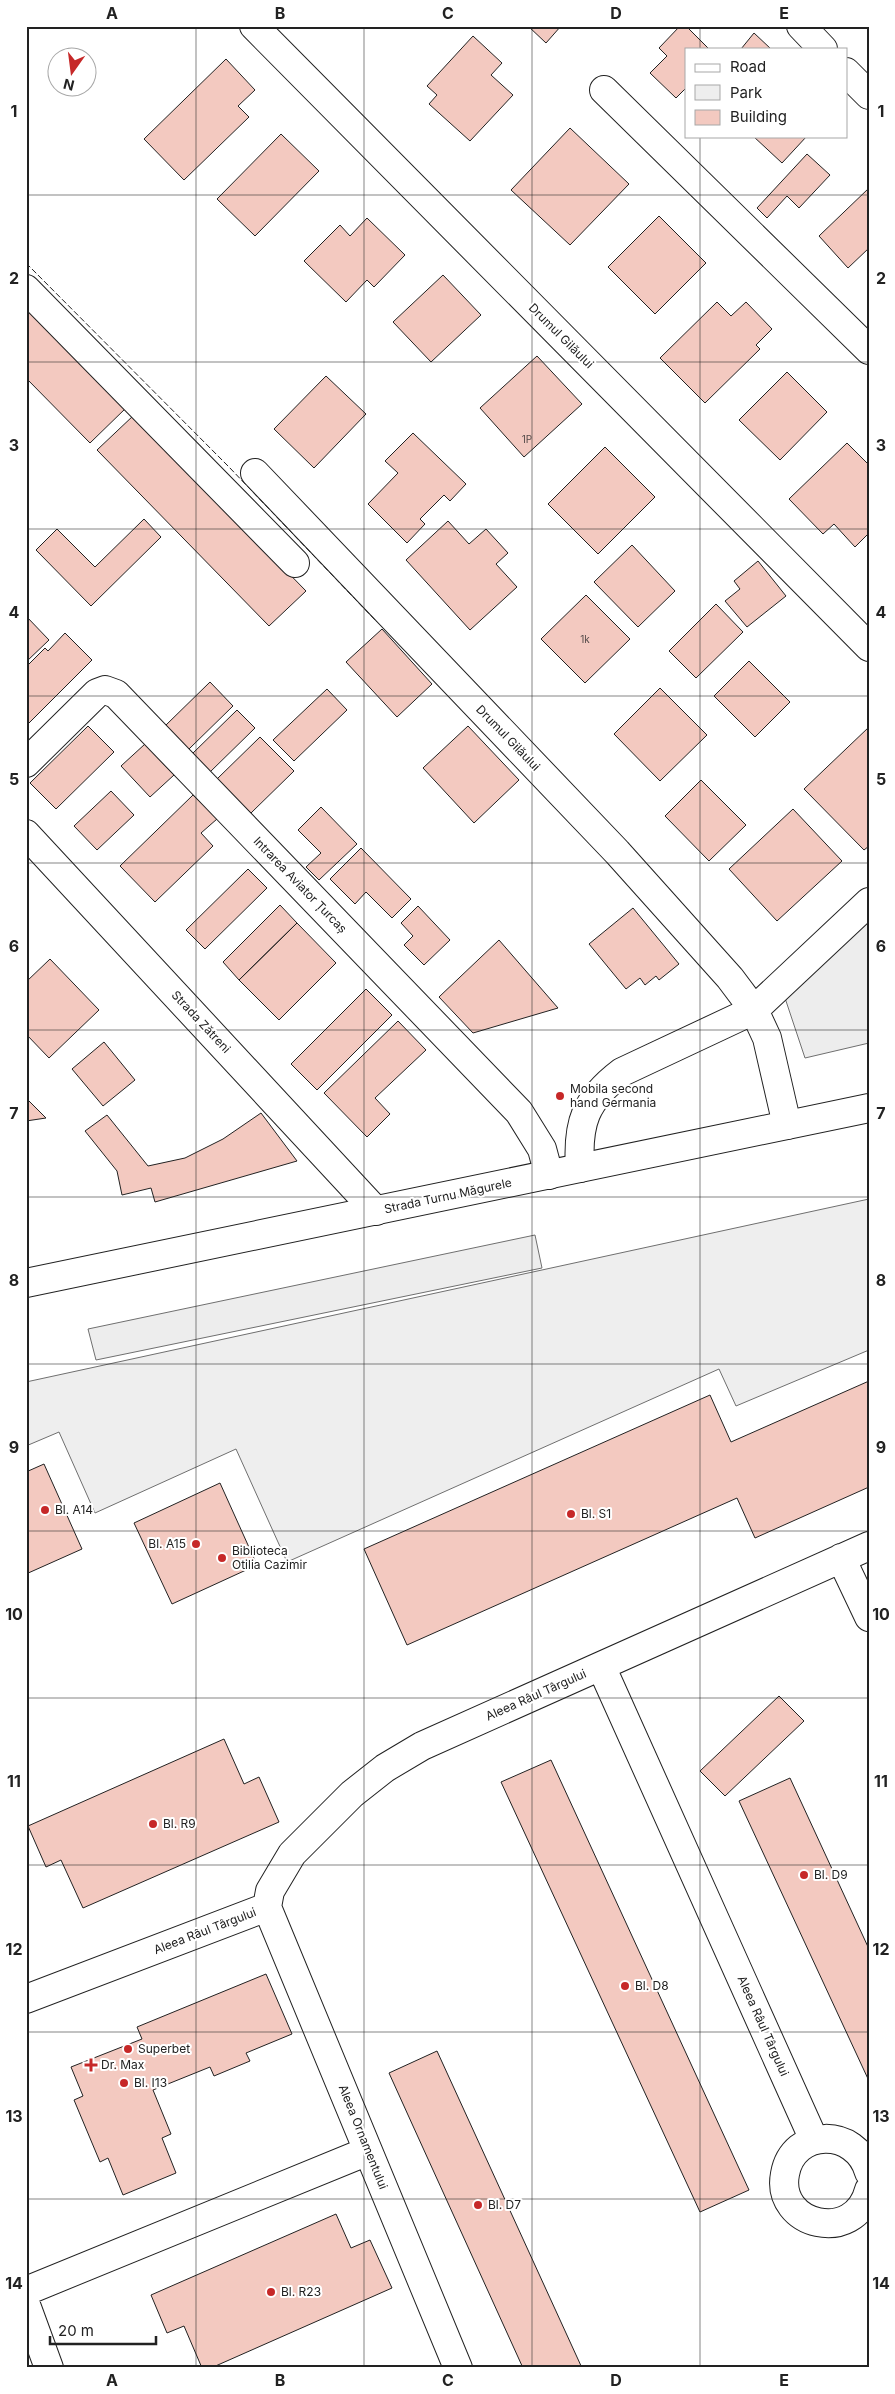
<svg xmlns="http://www.w3.org/2000/svg" width="895" height="2394" viewBox="0 0 895 2394" font-family="Inter,sans-serif">
  <style>
    .green { fill: #eee; stroke: #6f6f6f }
    .parking { fill: #ededed; stroke: #6f6f6f }
    .building { fill: #f3c9c0; stroke: #222 }
    .lines { fill: none; stroke-linecap: round; stroke-linejoin: round }
    .minor-casing { stroke: #222; stroke-width: 30 }
    .major-casing { stroke: #222; stroke-width: 30 }
    .minor { stroke: #fff; stroke-width: 28 }
    .major { stroke: #fff; stroke-width: 28 }
    .fence { stroke: #222; stroke-width: 1; stroke-dasharray: 6 2.5; stroke-linecap: butt }
    .grid { fill: none; stroke: #222; stroke-width: 1; stroke-opacity: 0.55 }
    .poi-dot { fill: #c62828; stroke: #fff; stroke-width: 2 }
    .labels { text-anchor: middle; stroke-width: 4; stroke-linejoin: round; paint-order: stroke }
    .number-label { font-size: 10px; fill: #564c4a }
    .street-label { font-size: 12px; fill: #222; stroke: #fff }
    .poi-label { font-size: 12px; fill: #222; stroke: #fff; text-anchor: start }
    .neatline { fill: none; stroke: #222; stroke-width: 2 }
    .grid-label { font-size: 16px; text-anchor: middle; font-weight: bold; fill: #222 }
  </style>
  <rect width="100%" height="100%" fill="#fff"/>
  <path class="green" d="M869 1199V1350L736 1406 719 1369 287 1562 236 1449 95 1513 59 1432 26 1446V1382Z"/>
  <path class="parking" d="M869 918V1043L805 1058 785 998Z
    M535 1235 542 1268 96 1360 88 1329Z"/>
  <path class="building" d="M528 26H561L546 43Z
    M680 26H686L709 49H686V88L676 98 650 73 667 56 659 48Z
    M754 33 771 49H741Z
    M473 36 502 63 491 75 513 95 470 141 429 104 437 95 427 86Z
    M226 59 255 90 238 106 249 117 184 180 144 139Z
    M570 128 629 184 570 245 511 190Z
    M281 134 319 171 255 236 217 199Z
    M753 136H807L782 163Z
    M807 154 830 175 799 208 787 196 767 218 757 208Z
    M869 188V248L848 268 819 236Z
    M659 216 706 263 655 314 608 267Z
    M367 218 405 255 374 287 367 280 346 302 304 261 340 225 350 236Z
    M443 275 481 315 431 362 393 322Z
    M717 302 731 316 746 302 772 329 756 345 760 349 705 403 660 358Z
    M26 304 127 407 90 443 26 378Z
    M537 356 582 404 524 457 480 408Z
    M787 372 827 412 780 460 739 420Z
    M326 376 366 414 314 468 274 429Z
    M134 415 306 591 269 626 97 450Z
    M413 433 466 484 450 501 444 495 420 519 425 524 407 543 368 504 398 473 385 461Z
    M847 443 869 465V533L855 547 834 524 823 534 789 499Z
    M605 447 655 497 598 554 548 504Z
    M144 519 161 537 91 606 36 550 57 529 95 567Z
    M448 521 469 544 486 529 508 553 496 564 517 587 470 630 406 560Z
    M632 545 675 591 638 627 594 582Z
    M758 561 786 596 747 627 725 601 740 589 734 581Z
    M586 595 630 639 585 683 541 639Z
    M716 604 743 632 696 678 669 651Z
    M26 616 49 640 26 662Z
    M382 629 432 684 397 717 346 662Z
    M65 633 92 660 26 726V667L45 648 48 651Z
    M749 661 790 702 755 737 714 696Z
    M210 682 233 706 189 749 165 726Z
    M660 688 707 735 660 781 614 734Z
    M327 689 347 710 294 761 273 740Z
    M237 710 255 728 209 773 191 755Z
    M88 726 114 752 56 809 30 783Z
    M468 726 519 780 474 823 423 768Z
    M869 727V846L864 850 804 789Z
    M260 737 294 771 251 813 217 779Z
    M145 744 174 775 150 797 121 766Z
    M701 780 746 825 709 861 665 816Z
    M111 791 134 815 97 850 74 826Z
    M193 795 217 819 201 833 213 846 155 902 120 866Z
    M321 807 357 844 319 880 306 867 321 853 298 830Z
    M793 809 842 861 777 921 729 869Z
    M361 848 411 899 392 918 366 892 355 904 330 879Z
    M248 869 267 888 205 949 186 930Z
    M280 905 297 923 239 980 223 962Z
    M418 906 450 940 424 965 404 945 413 936 401 923Z
    M633 908 679 964 659 980 656 976 645 985 640 978 626 989 589 944Z
    M297 923 336 963 279 1020 239 980Z
    M499 940 558 1008 473 1033 439 997Z
    M50 959 99 1010 49 1058 26 1034V982Z
    M366 989 392 1015 317 1090 291 1064Z
    M398 1021 426 1050 375 1098 390 1114 367 1137 324 1093Z
    M104 1042 135 1080 103 1106 72 1069Z
    M26 1098 46 1118 26 1121Z
    M261 1113 297 1161 155 1202 151 1188 122 1195 117 1171 85 1131 107 1115 148 1166 185 1158 223 1139Z
    M869 1381V1487L755 1538 737 1498 407 1645 364 1549 710 1395 731 1442Z
    M44 1464 82 1549 26 1574V1472Z
    M220 1483 257 1565 172 1604 134 1523Z
    M779 1696 804 1721 725 1796 700 1771Z
    M224 1739 244 1784 259 1777 279 1822 83 1908 61 1860 46 1867 28 1826Z
    M551 1760 749 2190 700 2212 501 1782Z
    M790 1778 869 1949V2081L739 1801Z
    M266 1974 292 2034 246 2053 250 2061 214 2076 210 2067 153 2090 171 2134 162 2138 176 2173 123 2195 108 2158 100 2162 74 2100 83 2096 71 2067 142 2039 137 2027Z
    M437 2051 582 2368H523L413 2126 389 2073Z
    M336 2214 351 2248 370 2240 392 2288 211 2368H202L184 2326 167 2333 151 2295Z"/>
  <g class="lines">
    <g class="minor-casing">
      <path id="minor" d="M254 26 869 647
        M801 26 823 49
        M846 72 869 95
        M604 90 869 350
        M26 289 295 563
        M255 473 617 852 730 978 754 1010 767 1038 787 1125
        M26 763 97 693 105 690 116 694 519 1112 542 1149 549 1175
        M26 834 376 1211
        M580 1168C577 1123 585 1100 622 1072L754 1010 869 902
        M841 1558 869 1617
        M601 1666 814 2140
        M267 1907 270 1891 292 1854 352 1794 385 1768 422 1746 869 1546
        M267 1907 458 2368
        M26 1999 267 1907
        M869 2172C856 2127 793 2128 785 2174 775 2226 855 2245 869 2190
        M26 2291 368 2151
        M26 2305 49 2368"/>
    </g>
    <g class="major-casing">
      <path id="major" d="M26 1283 869 1108"/>
    </g>
    <use href="#minor" class="minor"/>
    <use href="#major" class="major"/>
    <path class="fence" d="M26 263 229 467 377 622"/>
  </g>
  <path class="grid" d="M196 26V2368M364 26V2368M532 26V2368M700 26V49M700 136V2368M26 195H869M26 362H869M26 529H869M26 696H869M26 863H869M26 1030H869M26 1197H869M26 1364H869M26 1531H869M26 1698H869M26 1865H869M26 2032H869M26 2199H869"/>
  <g class="poi-dot">
    <circle cx="560" cy="1096" r="5"/>
    <circle cx="45" cy="1510" r="5"/>
    <circle cx="571" cy="1514" r="5"/>
    <circle cx="196" cy="1544" r="5"/>
    <circle cx="222" cy="1558" r="5"/>
    <circle cx="153" cy="1824" r="5"/>
    <circle cx="804" cy="1875" r="5"/>
    <circle cx="625" cy="1986" r="5"/>
    <circle cx="128" cy="2049" r="5"/>
    <path d="M88.5 2057.5h5v5h5v5h-5v5h-5v-5h-5v-5h5z"/>
    <circle cx="124" cy="2083" r="5"/>
    <circle cx="478" cy="2205" r="5"/>
    <circle cx="271" cy="2292" r="5"/>
  </g>
  <g class="labels">
    <g class="number-label">
      <text x="527" y="443">1P</text>
      <text x="585" y="643">1k</text>
    </g>
    <g class="street-label">
      <text transform="translate(561 336) rotate(45)" y="4">Drumul Gilăului</text>
      <text transform="translate(508 738) rotate(46)" y="4">Drumul Gilăului</text>
      <text transform="translate(300 885) rotate(46)" y="4">Intrarea Aviator Țurcaș</text>
      <text transform="translate(201 1022) rotate(47)" y="4">Strada Zătreni</text>
      <text transform="translate(448 1196) rotate(-12)" y="4">Strada Turnu Măgurele</text>
      <text transform="translate(536 1695) rotate(-24)" y="4">Aleea Râul Târgului</text>
      <text transform="translate(205 1931) rotate(-21)" y="4">Aleea Râul Târgului</text>
      <text transform="translate(763 2026) rotate(66)" y="4">Aleea Râul Târgului</text>
      <text transform="translate(363 2137) rotate(68)" y="4">Aleea Ornamentului</text>
    </g>
    <g class="poi-label">
      <text x="570" y="1093">Mobila second<tspan x="570" dy="14">hand Germania</tspan></text>
      <text x="55" y="1514">Bl. A14</text>
      <text x="581" y="1518">Bl. S1</text>
      <text x="186" y="1548" text-anchor="end">Bl. A15</text>
      <text x="232" y="1555">Biblioteca<tspan x="232" dy="14">Otilia Cazimir</tspan></text>
      <text x="163" y="1828">Bl. R9</text>
      <text x="814" y="1879">Bl. D9</text>
      <text x="635" y="1990">Bl. D8</text>
      <text x="138" y="2053">Superbet</text>
      <text x="101" y="2069">Dr. Max</text>
      <text x="134" y="2087">Bl. I13</text>
      <text x="488" y="2209">Bl. D7</text>
      <text x="281" y="2296">Bl. R23</text>
    </g>
  </g>
  <rect width="895" height="2394" fill="none" stroke="#ffffff" stroke-width="55"/>
  <rect x="685" y="48" width="162" height="90" fill="#ffffff" stroke="#a7a7a7"/>
  <rect x="695" y="64" width="25" height="8" fill="#ffffff" stroke="#a7a7a7"/>
  <text x="730" y="72" font-size="15" fill="#222222">Road</text>
  <rect x="695" y="85" width="25" height="15" fill="#eeeeee" stroke="#a7a7a7"/>
  <text x="730" y="98" font-size="15" fill="#222222">Park</text>
  <rect x="695" y="110" width="25" height="15" fill="#f3c9c0" stroke="#a7a7a7"/>
  <text x="730" y="122" font-size="15" fill="#222222">Building</text>
  <g transform="translate(72 72) rotate(194)"><circle r="24" fill="#ffffff" stroke="#a7a7a7"/>
  <path d="M0-4L9 19L0 12L-9 19Z" fill="#c62828"/>
  <text y="-8" font-size="14" font-weight="bold" text-anchor="middle" fill="#222222">N</text>
  </g>
  <path d="M50 2336v8h106v-8" fill="none" stroke="#222222" stroke-width="2.5"/>
  <text x="58" y="2336" font-size="15" fill="#222222" stroke="#ffffff" stroke-width="4" paint-order="stroke">20 m</text>
  <rect x="28" y="28" width="840" height="2338" class="neatline"/>
  <g class="grid-label">
    <text x="112" y="19">A</text>
    <text x="280" y="19">B</text>
    <text x="448" y="19">C</text>
    <text x="616" y="19">D</text>
    <text x="784" y="19">E</text>
    <text x="14" y="117">1</text>
    <text x="881" y="117">1</text>
    <text x="14" y="284">2</text>
    <text x="881" y="284">2</text>
    <text x="14" y="451">3</text>
    <text x="881" y="451">3</text>
    <text x="14" y="618">4</text>
    <text x="881" y="618">4</text>
    <text x="14" y="785">5</text>
    <text x="881" y="785">5</text>
    <text x="14" y="952">6</text>
    <text x="881" y="952">6</text>
    <text x="14" y="1119">7</text>
    <text x="881" y="1119">7</text>
    <text x="14" y="1286">8</text>
    <text x="881" y="1286">8</text>
    <text x="14" y="1453">9</text>
    <text x="881" y="1453">9</text>
    <text x="14" y="1620">10</text>
    <text x="881" y="1620">10</text>
    <text x="14" y="1787">11</text>
    <text x="881" y="1787">11</text>
    <text x="14" y="1955">12</text>
    <text x="881" y="1955">12</text>
    <text x="14" y="2122">13</text>
    <text x="881" y="2122">13</text>
    <text x="14" y="2289">14</text>
    <text x="881" y="2289">14</text>
    <text x="112" y="2386">A</text>
    <text x="280" y="2386">B</text>
    <text x="448" y="2386">C</text>
    <text x="616" y="2386">D</text>
    <text x="784" y="2386">E</text>
  </g>
</svg>
